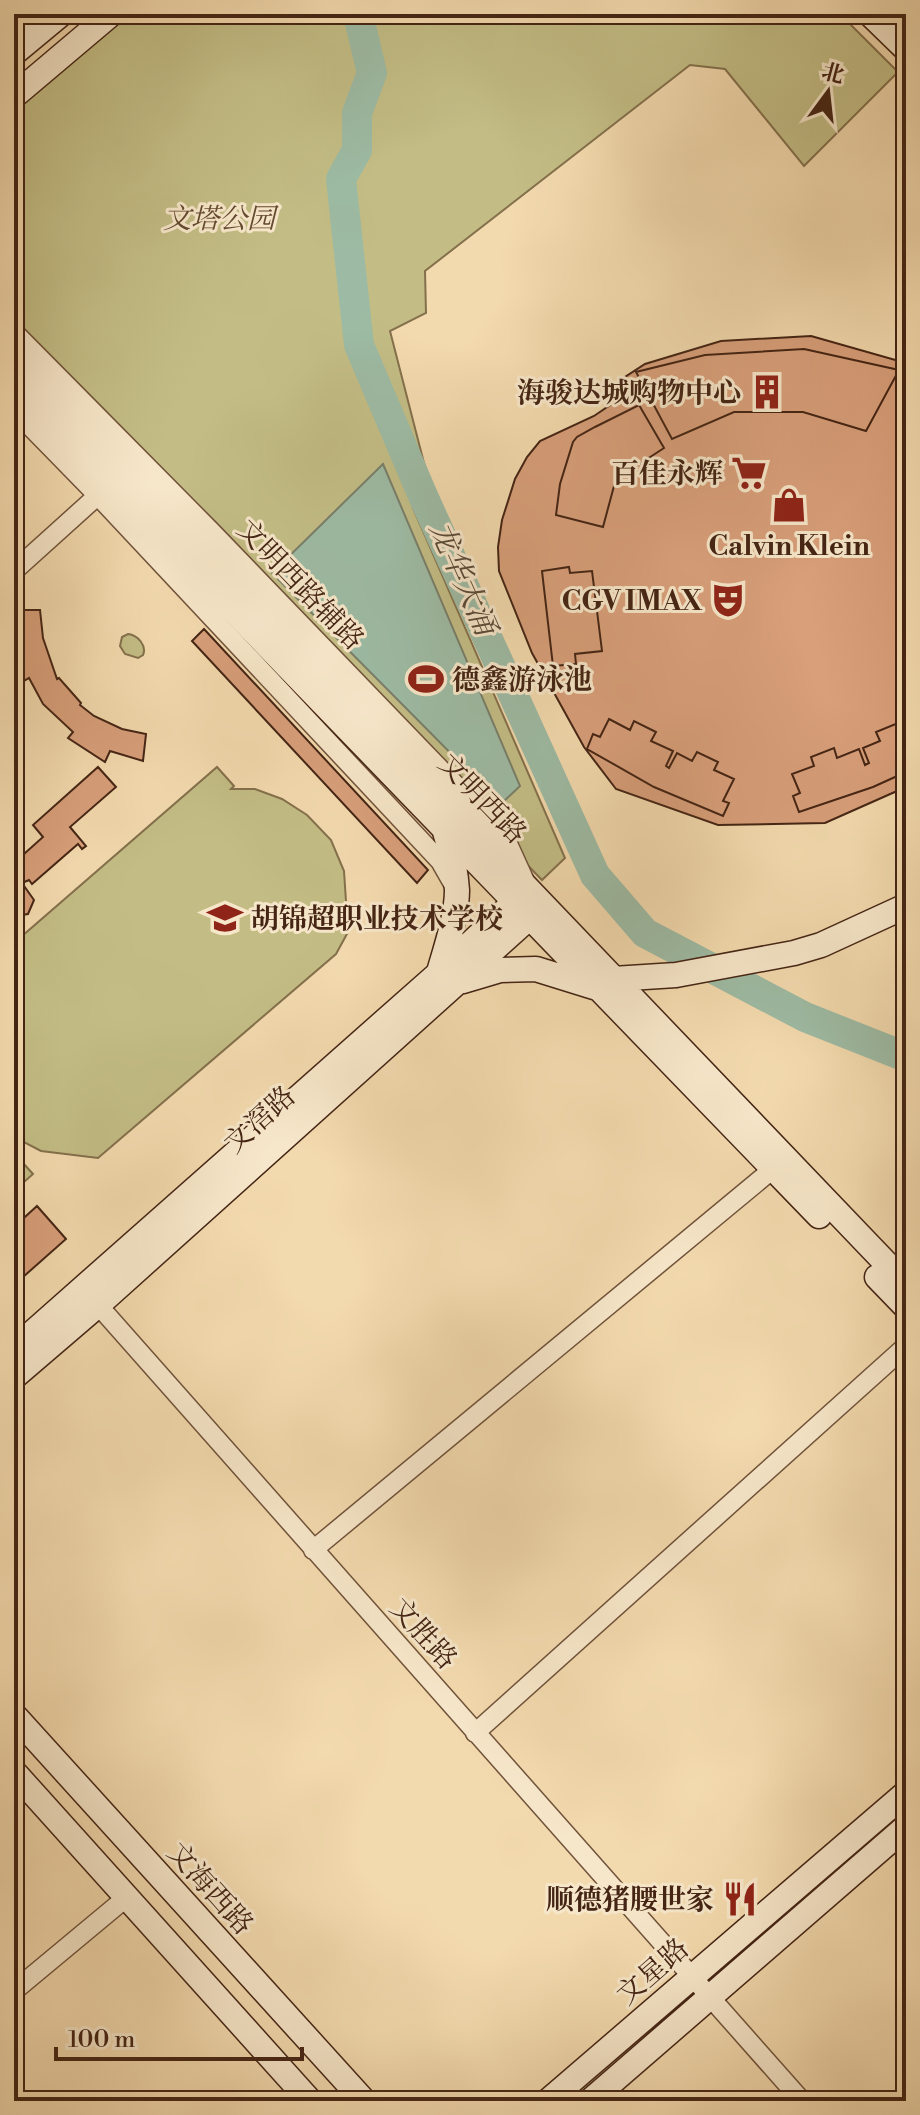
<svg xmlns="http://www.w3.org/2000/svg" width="920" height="2115" viewBox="0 0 920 2115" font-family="'Libre Bodoni','Noto Serif SC',serif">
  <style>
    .green { fill: #c3bd85; stroke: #84704c; stroke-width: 2 }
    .water { fill: #9dbba4; stroke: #797f6a; stroke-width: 2 }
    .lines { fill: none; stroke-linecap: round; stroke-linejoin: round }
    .river { stroke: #9dbba4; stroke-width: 30 }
    .building { fill: #d89f7a; stroke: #442414; stroke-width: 2 }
    .street-casing { stroke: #70523a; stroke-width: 21 }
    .secondary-casing { stroke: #442414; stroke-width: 27 }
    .street { stroke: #f7e7ca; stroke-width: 18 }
    .secondary { stroke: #f7e7ca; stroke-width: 24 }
    .labels { text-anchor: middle; stroke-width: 6; stroke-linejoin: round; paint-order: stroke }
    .park-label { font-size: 28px; font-style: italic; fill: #644a30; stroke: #f7e7ca }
    .poi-label { font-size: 28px; font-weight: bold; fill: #442414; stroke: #f7e7ca; text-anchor: end }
    .street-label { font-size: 28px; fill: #442414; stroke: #f7e7ca }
    .water-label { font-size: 30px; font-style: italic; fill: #5a4a38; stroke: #f7e7ca }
  </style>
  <rect width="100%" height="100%" fill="#f3daae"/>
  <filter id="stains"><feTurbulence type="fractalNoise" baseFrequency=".0025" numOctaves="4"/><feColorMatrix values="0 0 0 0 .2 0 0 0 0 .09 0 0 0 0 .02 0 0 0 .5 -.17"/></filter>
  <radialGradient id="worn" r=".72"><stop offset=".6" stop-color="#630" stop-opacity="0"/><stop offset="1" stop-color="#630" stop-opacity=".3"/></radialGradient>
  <path class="green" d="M120 14H840L898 72 804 166 725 69 690 65 425 271 426 313 390 331 433 498 413 508 565 858 542 880 14 334V102Z
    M128 634C138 635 147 646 143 655L138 658 125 654 120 646 122 637Z
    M217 767 234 786 231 789H255L282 799 307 815 331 840 344 871 348 932 336 954 98 1158 41 1151 14 1137V943Z
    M14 1153 33 1174 14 1191Z"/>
  <path class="water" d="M383 464 520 786 501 804 272 573Z"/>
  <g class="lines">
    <path class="river" d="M358 14 372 73 357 113V150L341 179 359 345 423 496 595 875 645 933 805 1017 906 1057"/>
  </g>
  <path class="building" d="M811 336 906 363V787L825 823 718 825 616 789 584 747 532 653 499 571 498 547 502 520 515 479 527 457 540 441 594 416 610 405 605 390 645 364 721 341Z
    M804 349 899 370 866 431 803 412H734L672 439 636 372 705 355Z
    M639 405 664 448 618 478 614 486 603 527 556 515 560 484 573 442 577 437 595 427Z
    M569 567 570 573 592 571 602 651 575 654 576 664 553 666 542 571Z
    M14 610H40L43 638 57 679 59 678 81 703 80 705 94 716 122 729 146 734 143 761 110 751 105 762 68 738 73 732 43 704 29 678 19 684 14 670V648L18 647 15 638Z
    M204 629 428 870 417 883 192 641Z
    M609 719 630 730 634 721 656 732 651 741 673 751 666 766 669 768 677 753 692 761 697 752 718 762 714 770 734 779 723 801 729 803 723 816 654 787 587 749 593 734 600 737Z
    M898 723 901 731 906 729V772L873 787 799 812 793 796 800 793 792 774 814 766 811 757 834 748 837 758 859 749 865 765 869 763 863 748 880 741 876 732Z
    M98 767 116 787 70 827 86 846 82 849 78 844 32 884 29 880 22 883 34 900 28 914 14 916V863L43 837 33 825Z
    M37 1206 66 1239 14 1285V1227Z"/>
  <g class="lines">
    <g class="street-casing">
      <path id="street" d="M14 332 210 530 504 835 524 879
        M14 410 98 496 440 861 452 882
        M14 571 106 488
        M98 1305 802 2101
        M313 1550 773 1169
        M475 1733 906 1346
        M14 1991 127 1897"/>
    </g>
    <g class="secondary-casing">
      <path id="secondary" d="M870 14 906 49
        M14 27 28 14
        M14 53 61 14
        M14 96 111 14
        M14 355 126 469 906 1284
        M14 384 819 1216
        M439 972C446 948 457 915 457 890 456 870 451 851 445 832
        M613 979 676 975 794 953 821 945 906 906
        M463 981 500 970 536 969 594 987
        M877 1277 906 1307
        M14 1349 439 973 524 893
        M14 1377 98 1305 541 907
        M14 1715 364 2101
        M14 1772 310 2101
        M548 2101 906 1793
        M590 2101 906 1827"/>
    </g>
    <use href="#street" class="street"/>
    <use href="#secondary" class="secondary"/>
  </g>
  <defs>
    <g id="building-bare" transform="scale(2.76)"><path d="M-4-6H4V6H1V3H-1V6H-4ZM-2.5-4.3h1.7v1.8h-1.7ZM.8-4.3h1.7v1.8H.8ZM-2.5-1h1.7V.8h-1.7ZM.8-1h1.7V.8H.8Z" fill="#8f2418" stroke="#f7e7ca" stroke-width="2.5" paint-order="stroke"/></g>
    <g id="supermarket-bare" transform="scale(2.76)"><path d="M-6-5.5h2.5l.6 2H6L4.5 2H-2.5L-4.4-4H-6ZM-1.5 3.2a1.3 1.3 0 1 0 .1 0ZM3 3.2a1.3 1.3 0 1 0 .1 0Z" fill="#8f2418" stroke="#f7e7ca" stroke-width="2.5" paint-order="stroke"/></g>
    <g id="shop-bare" transform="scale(2.76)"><path d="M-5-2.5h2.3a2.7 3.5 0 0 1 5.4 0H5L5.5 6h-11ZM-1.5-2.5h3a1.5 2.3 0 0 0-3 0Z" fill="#8f2418" stroke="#f7e7ca" stroke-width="2.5" paint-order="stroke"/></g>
    <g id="theatre-bare" transform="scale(2.76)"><path d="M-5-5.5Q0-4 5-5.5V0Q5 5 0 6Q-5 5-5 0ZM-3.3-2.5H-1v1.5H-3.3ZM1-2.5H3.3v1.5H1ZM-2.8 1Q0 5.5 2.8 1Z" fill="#8f2418" stroke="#f7e7ca" stroke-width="2.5" paint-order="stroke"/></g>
    <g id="stadium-bare" transform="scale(2.76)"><path d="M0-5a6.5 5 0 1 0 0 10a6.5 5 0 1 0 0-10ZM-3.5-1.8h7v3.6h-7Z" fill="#8f2418" stroke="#f7e7ca" stroke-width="2.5" paint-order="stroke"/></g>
    <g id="school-bare" transform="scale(2.76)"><path d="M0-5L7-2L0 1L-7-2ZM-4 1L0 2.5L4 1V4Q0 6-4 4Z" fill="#8f2418" stroke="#f7e7ca" stroke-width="2.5" paint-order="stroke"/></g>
    <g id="restaurant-bare" transform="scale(2.76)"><path d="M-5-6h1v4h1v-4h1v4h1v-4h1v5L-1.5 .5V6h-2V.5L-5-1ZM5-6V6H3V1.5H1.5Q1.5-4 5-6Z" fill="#8f2418" stroke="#f7e7ca" stroke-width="2.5" paint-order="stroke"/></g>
  </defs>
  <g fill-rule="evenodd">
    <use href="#building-bare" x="767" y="392"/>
    <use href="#supermarket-bare" x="749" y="473"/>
    <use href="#shop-bare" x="789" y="505"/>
    <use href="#theatre-bare" x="728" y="600"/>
    <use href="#stadium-bare" x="426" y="679"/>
    <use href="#school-bare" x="225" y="918"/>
    <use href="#restaurant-bare" x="740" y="1899"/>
  </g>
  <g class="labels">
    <g class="park-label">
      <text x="219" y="228">文塔公园</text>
    </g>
    <g class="poi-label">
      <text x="741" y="402">海骏达城购物中心</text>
      <text x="723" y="483">百佳永辉</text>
      <text x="789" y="555" text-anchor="middle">Calvin Klein</text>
      <text x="702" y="610">CGV IMAX</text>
      <text x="452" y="689" text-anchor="start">德鑫游泳池</text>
      <text x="251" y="928" text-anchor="start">胡锦超职业技术学校</text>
      <text x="714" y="1909">顺德猪腰世家</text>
    </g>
    <g class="street-label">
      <text transform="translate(301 584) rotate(46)" y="10">文明西路辅路</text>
      <text transform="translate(483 798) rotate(46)" y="10">文明西路</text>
      <text transform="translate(259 1119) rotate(-42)" y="10">文滘路</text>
      <text transform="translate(424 1633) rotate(48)" y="10">文胜路</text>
      <text transform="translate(211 1888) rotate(48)" y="10">文海西路</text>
      <text transform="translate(652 1971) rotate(-41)" y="10">文星路</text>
    </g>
    <g class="water-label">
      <text transform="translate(463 578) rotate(66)" y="10">龙华大涌</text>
    </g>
  </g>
  <rect width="920" height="2115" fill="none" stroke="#f3daae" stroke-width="48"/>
  <rect x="16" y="16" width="888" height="2083" fill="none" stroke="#442414" stroke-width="4"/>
  <rect x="24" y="24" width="872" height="2067" fill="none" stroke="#442414" stroke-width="2"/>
  <g transform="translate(828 92) rotate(15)" stroke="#f7e7ca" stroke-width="6" paint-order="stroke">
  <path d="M0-6L14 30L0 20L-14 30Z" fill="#442414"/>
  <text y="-12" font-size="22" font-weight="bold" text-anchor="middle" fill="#442414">北</text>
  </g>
  <path d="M56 2047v12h246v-12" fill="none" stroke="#442414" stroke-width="4"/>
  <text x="68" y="2047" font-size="24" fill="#442414" stroke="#f7e7ca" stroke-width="6" paint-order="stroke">100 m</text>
  <rect width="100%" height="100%" filter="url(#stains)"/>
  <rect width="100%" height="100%" fill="url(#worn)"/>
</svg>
